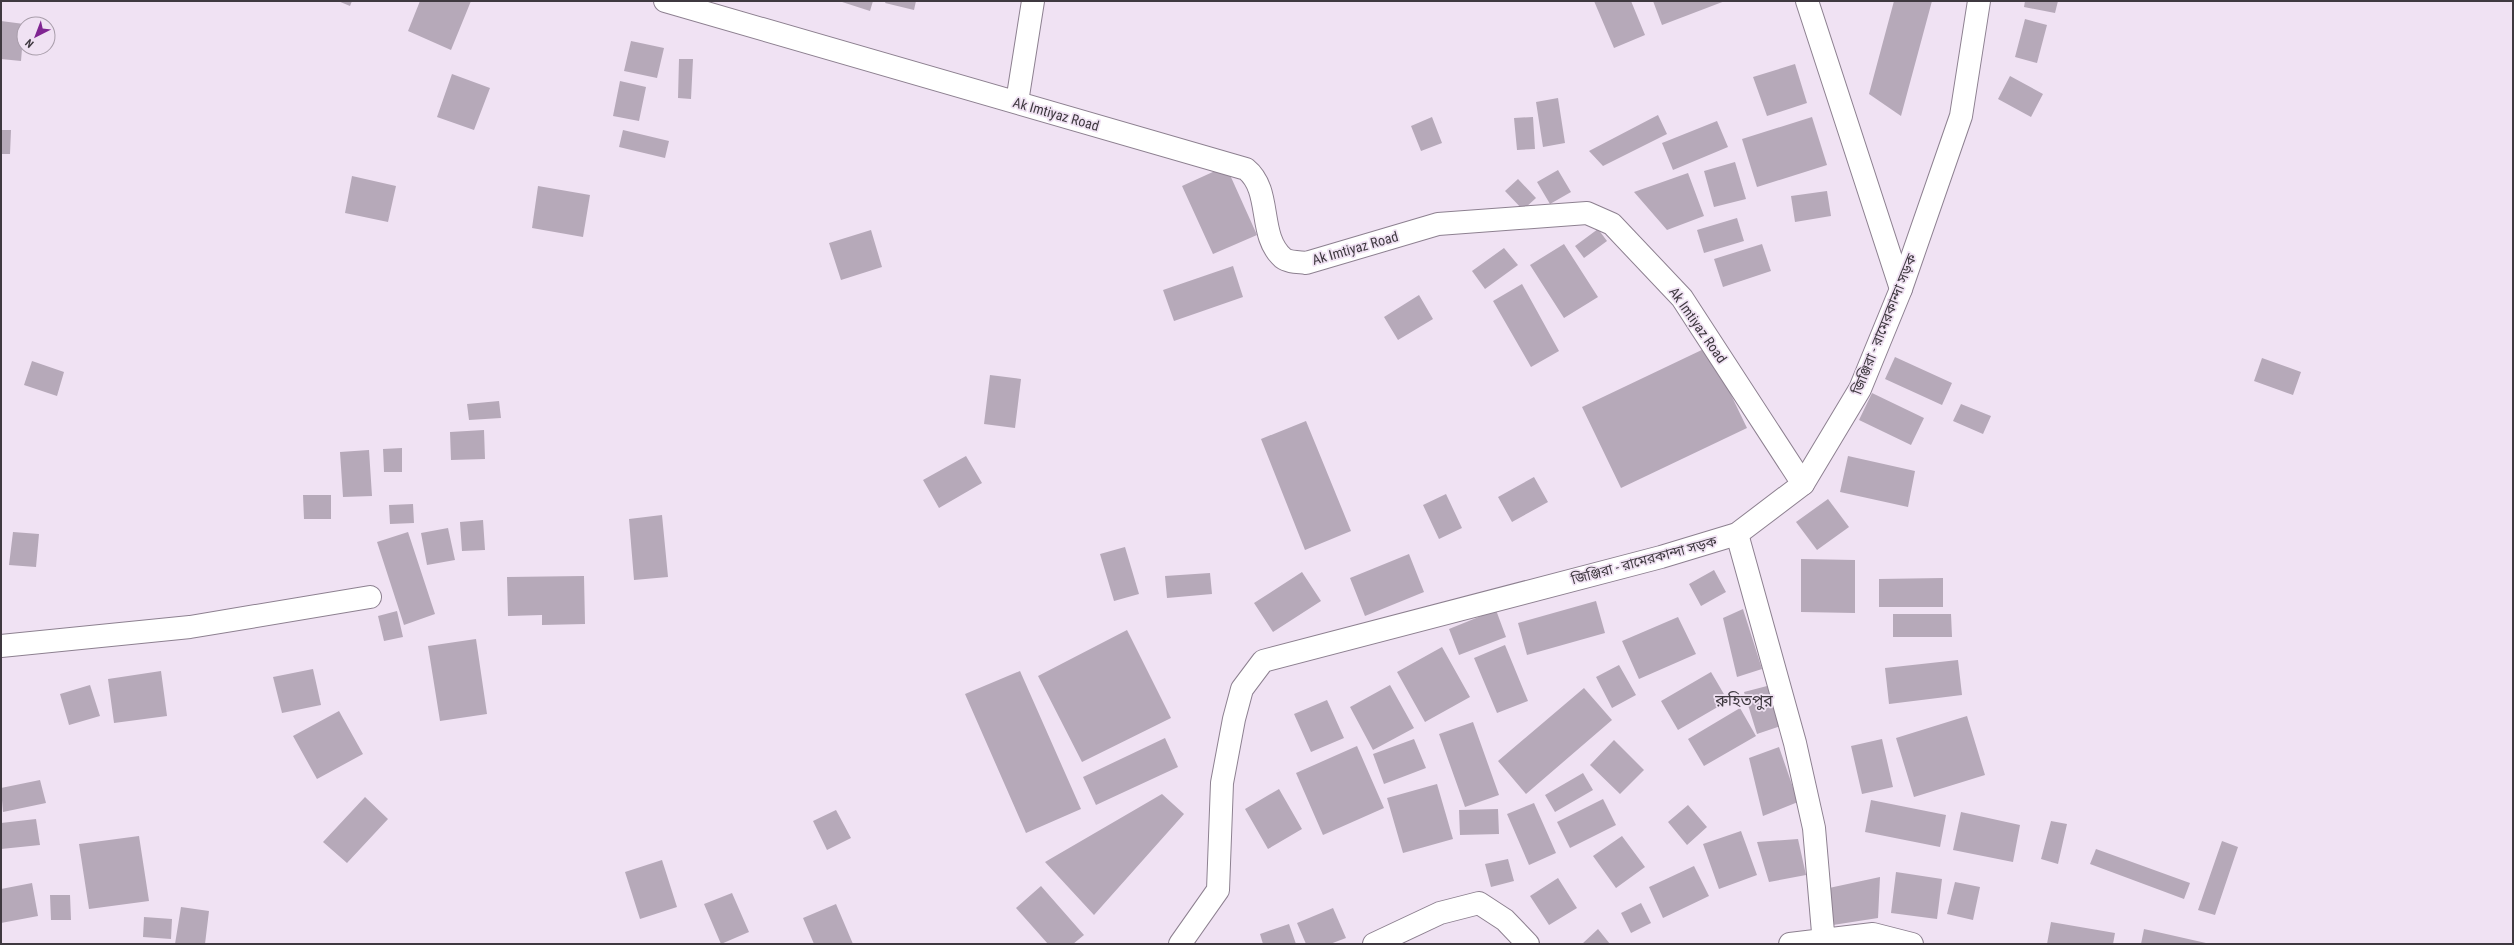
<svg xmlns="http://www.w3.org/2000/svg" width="2514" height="945" viewBox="0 0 2514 945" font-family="'Roboto Condensed','Noto Sans Bengali',sans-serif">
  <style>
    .building { fill: #b6a9b9 }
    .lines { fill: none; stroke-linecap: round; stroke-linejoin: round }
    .minor-casing { stroke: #8d8090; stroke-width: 24 }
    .primary-casing { stroke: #8d8090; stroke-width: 24 }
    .minor { stroke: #fff; stroke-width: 22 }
    .primary { stroke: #fff; stroke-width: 22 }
    .labels { text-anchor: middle; stroke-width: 3.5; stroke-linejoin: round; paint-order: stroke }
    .street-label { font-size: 14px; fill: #3f3940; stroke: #f0e2f3 }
    .quarter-label { font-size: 16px; fill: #3f3940; stroke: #f0e2f3 }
  </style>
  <rect width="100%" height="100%" fill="#f0e2f3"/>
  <path class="building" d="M338 1H352L350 6Z
    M420 1H471L451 50 408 31Z
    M839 1H873L870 11Z
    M886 1H916L914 10 885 3Z
    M1594 1H1631L1645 35 1614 48Z
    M1653 1H1725L1662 25Z
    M1894 1H1932L1901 116 1869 94Z
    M2025 1H2058L2055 13 2024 7Z
    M2025 19 2047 25 2037 63 2015 57Z
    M1 21 24 24 21 61 1 59Z
    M631 41 664 48 657 78 624 71Z
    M679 59H693L691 99 678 98Z
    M1795 64 1807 103 1767 116 1753 77Z
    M452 74 490 88 474 130 437 117Z
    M2010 76 2043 94 2031 117 1998 99Z
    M620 81 646 87 639 121 613 116Z
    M1558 98 1565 143 1543 147 1536 102Z
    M1658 115 1667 134 1603 166 1589 151Z
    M1432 117 1442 143 1421 151 1411 126Z
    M1533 117 1535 149 1517 150 1514 118Z
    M1812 117 1827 165 1757 187 1742 139Z
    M1717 121 1728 147 1673 170 1662 143Z
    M1 130H11L10 154H1Z
    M623 130 669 141 665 158 619 147Z
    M1735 162 1746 199 1714 207 1704 171Z
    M1226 166 1257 235 1213 254 1182 186Z
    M1558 170 1571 192 1550 204 1537 182Z
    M1688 173 1704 216 1667 230 1634 192Z
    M352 176 396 186 388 222 345 213Z
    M1518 179 1536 198 1523 210 1505 191Z
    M538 186 590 195 583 237 532 228Z
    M1827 191 1831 216 1795 222 1791 196Z
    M1737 218 1744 241 1704 253 1697 230Z
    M1598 229 1607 241 1584 258 1575 246Z
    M871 230 882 267 841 280 829 243Z
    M1564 244 1598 297 1564 318 1530 265Z
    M1762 244 1771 271 1723 287 1714 259Z
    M1504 248 1518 265 1485 289 1472 271Z
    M1233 266 1243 297 1174 321 1163 290Z
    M1522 284 1559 351 1531 367 1493 301Z
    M1419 295 1433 319 1398 340 1384 317Z
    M1708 347 1747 428 1621 488 1582 407Z
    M1895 357 1952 383 1942 405 1885 379Z
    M2262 358 2301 372 2293 395 2254 381Z
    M32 361 64 372 57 396 24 385Z
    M990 375 1021 379 1015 428 984 424Z
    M1872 393 1924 418 1911 445 1859 420Z
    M499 401 501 418 469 420 467 404Z
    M1961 404 1991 416 1983 434 1953 421Z
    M1306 421 1351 531 1305 550 1261 439Z
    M484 430 485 459 451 460 450 432Z
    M402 448V472H384L383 449Z
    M369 450 372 496 343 497 340 452Z
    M966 456 982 483 939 508 923 480Z
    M1848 456 1915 471 1908 507 1840 492Z
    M1534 477 1548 502 1512 522 1498 497Z
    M1446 494 1462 528 1439 539 1423 505Z
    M303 495H331V519H304Z
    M1828 499 1849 527 1817 550 1796 522Z
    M413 504 414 523 390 524 389 505Z
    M662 515 668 577 634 580 629 519Z
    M483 520 485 550 462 551 460 522Z
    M448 528 455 560 427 565 421 533Z
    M13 532 39 534 36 567 9 565Z
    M408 532 435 614 404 625 377 542Z
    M1125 547 1139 594 1114 601 1100 554Z
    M1409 554 1424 592 1365 616 1350 578Z
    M1801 559 1855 560V613L1801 612Z
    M1714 570 1726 592 1701 606 1689 584Z
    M1302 572 1321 601 1273 632 1254 603Z
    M1210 573 1212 594 1167 598 1165 576Z
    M584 576 585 624 542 625V615L508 616 507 577Z
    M1943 578V607H1879V579Z
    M1596 601 1605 633 1527 655 1518 623Z
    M1743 609 1762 669 1737 677 1723 618Z
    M1496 610 1506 637 1459 655 1449 629Z
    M397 611 403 637 384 641 378 616Z
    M1893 614H1951L1952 637H1893Z
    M1678 617 1696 654 1639 679 1622 641Z
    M1127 630 1171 718 1082 762 1038 676Z
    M476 639 487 714 440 721 428 646Z
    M1505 645 1528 701 1497 713 1474 658Z
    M1442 647 1470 697 1425 722 1397 672Z
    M1958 660 1962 695 1889 704 1885 668Z
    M1619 665 1636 695 1612 708 1596 677Z
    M313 669 321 705 282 713 273 677Z
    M161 671 167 716 114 723 108 679Z
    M1020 671 1081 809 1026 833 965 694Z
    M1711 672 1728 701 1678 730 1661 701Z
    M90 685 100 716 69 725 60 694Z
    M1390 685 1414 728 1373 750 1350 707Z
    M1767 686 1781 726 1757 734 1744 692Z
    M1584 688 1612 720 1526 794 1498 761Z
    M1327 700 1344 738 1311 752 1294 714Z
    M1740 708 1756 736 1704 766 1688 739Z
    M339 711 363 754 317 779 293 736Z
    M1967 716 1985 775 1914 797 1896 738Z
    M1473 722 1499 795 1465 807 1439 734Z
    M1165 738 1178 767 1096 805 1083 777Z
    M1414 739 1426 768 1384 784 1373 754Z
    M1882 739 1893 787 1862 794 1851 746Z
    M1614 740 1644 770 1620 794 1590 765Z
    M1357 746 1384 808 1323 835 1296 773Z
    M1779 747 1798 802 1763 816 1749 758Z
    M1583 773 1593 790 1555 812 1545 795Z
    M40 780 46 803 3 812 1 788Z
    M1437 784 1453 839 1403 853 1387 798Z
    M1279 789 1302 829 1268 849 1245 809Z
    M1162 794 1184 814 1094 915 1045 862Z
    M365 797 388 819 347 863 323 842Z
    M1603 799 1616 825 1570 848 1557 822Z
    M1871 800 1946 815 1940 847 1865 832Z
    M1534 803 1556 853 1529 865 1507 814Z
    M1688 805 1707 827 1687 845 1668 822Z
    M1498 809 1499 834 1460 835 1459 810Z
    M836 810 851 838 827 850 813 821Z
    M1961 812 2020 825 2013 862 1953 850Z
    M36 819 40 845 1 849V823Z
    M2051 821 2067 824 2058 864 2041 859Z
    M1741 831 1757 875 1719 889 1703 844Z
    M139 836 149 901 89 909 79 844Z
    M1622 836 1645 867 1616 888 1593 856Z
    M1798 839 1806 875 1769 882 1757 842Z
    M2222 841 2238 847 2215 915 2198 910Z
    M2096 849 2190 883 2184 899 2090 864Z
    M1508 859 1514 881 1491 887 1485 864Z
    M662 860 677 907 640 919 625 872Z
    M1694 866 1709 896 1663 918 1649 887Z
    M1896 872 1942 879 1937 919 1891 913Z
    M1880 877 1878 918 1833 925 1829 888Z
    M1558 878 1577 908 1549 925 1530 896Z
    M1955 882 1980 887 1973 920 1947 914Z
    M32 883 38 916 1 923V889Z
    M1041 886 1084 935 1073 944H1048L1016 908Z
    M732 893 749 932 721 944 704 904Z
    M50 895H70L71 920H51Z
    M1641 903 1651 923 1631 933 1621 913Z
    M836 904 853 944H814L803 918Z
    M181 907 209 911 205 944H175Z
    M1333 908 1346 938 1330 944H1306L1297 923Z
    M144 917 172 919 171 939 143 937Z
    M2051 922 2115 933 2113 944H2047Z
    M1289 924 1296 944H1263L1260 934Z
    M1598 929 1610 944H1582Z
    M2144 929 2206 943V944H2141Z"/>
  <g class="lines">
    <g class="minor-casing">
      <path id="minor" d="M665 1 1246 169C1273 191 1257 235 1283 258 1288 262 1299 262 1306 263L1438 224 1587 213 1612 224 1682 298 1803 484
        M1807 1 1901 289
        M1017 102 1033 1
        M1737 534 1795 743 1814 828 1824 944
        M1 646 190 627 370 597
        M1374 944 1440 913 1479 903 1505 920 1528 944
        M1790 944 1873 934 1912 944"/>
    </g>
    <g class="primary-casing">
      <path id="primary" d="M1180 944 1218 890 1222 783 1234 719 1242 689 1263 661 1661 557 1737 534 1803 484 1860 389 1901 289 1961 116 1979 1"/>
    </g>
    <use href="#minor" class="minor"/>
    <use href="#primary" class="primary"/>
  </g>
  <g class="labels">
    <g class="street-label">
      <text transform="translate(1056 114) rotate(16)" y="5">Ak Imtiyaz Road</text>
      <text transform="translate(1355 248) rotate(-16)" y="5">Ak Imtiyaz Road</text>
      <text transform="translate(1884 324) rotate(-68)" y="5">জিঞ্জিরা - রামেরকান্দা সড়ক</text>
      <text transform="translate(1698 325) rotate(55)" y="5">Ak Imtiyaz Road</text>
      <text transform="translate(1644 560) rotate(-15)" y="5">জিঞ্জিরা - রামেরকান্দা সড়ক</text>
    </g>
    <g class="quarter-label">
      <text x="1744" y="706">রুহিতপুর</text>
    </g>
  </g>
  <rect width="2514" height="945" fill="none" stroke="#3f3940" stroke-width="4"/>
  <g transform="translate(36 36) rotate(222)"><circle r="19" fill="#f0e2f3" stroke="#a99eab"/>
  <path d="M0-3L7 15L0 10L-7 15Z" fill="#802592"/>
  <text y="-6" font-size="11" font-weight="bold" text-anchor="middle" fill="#3f3940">N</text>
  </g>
</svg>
